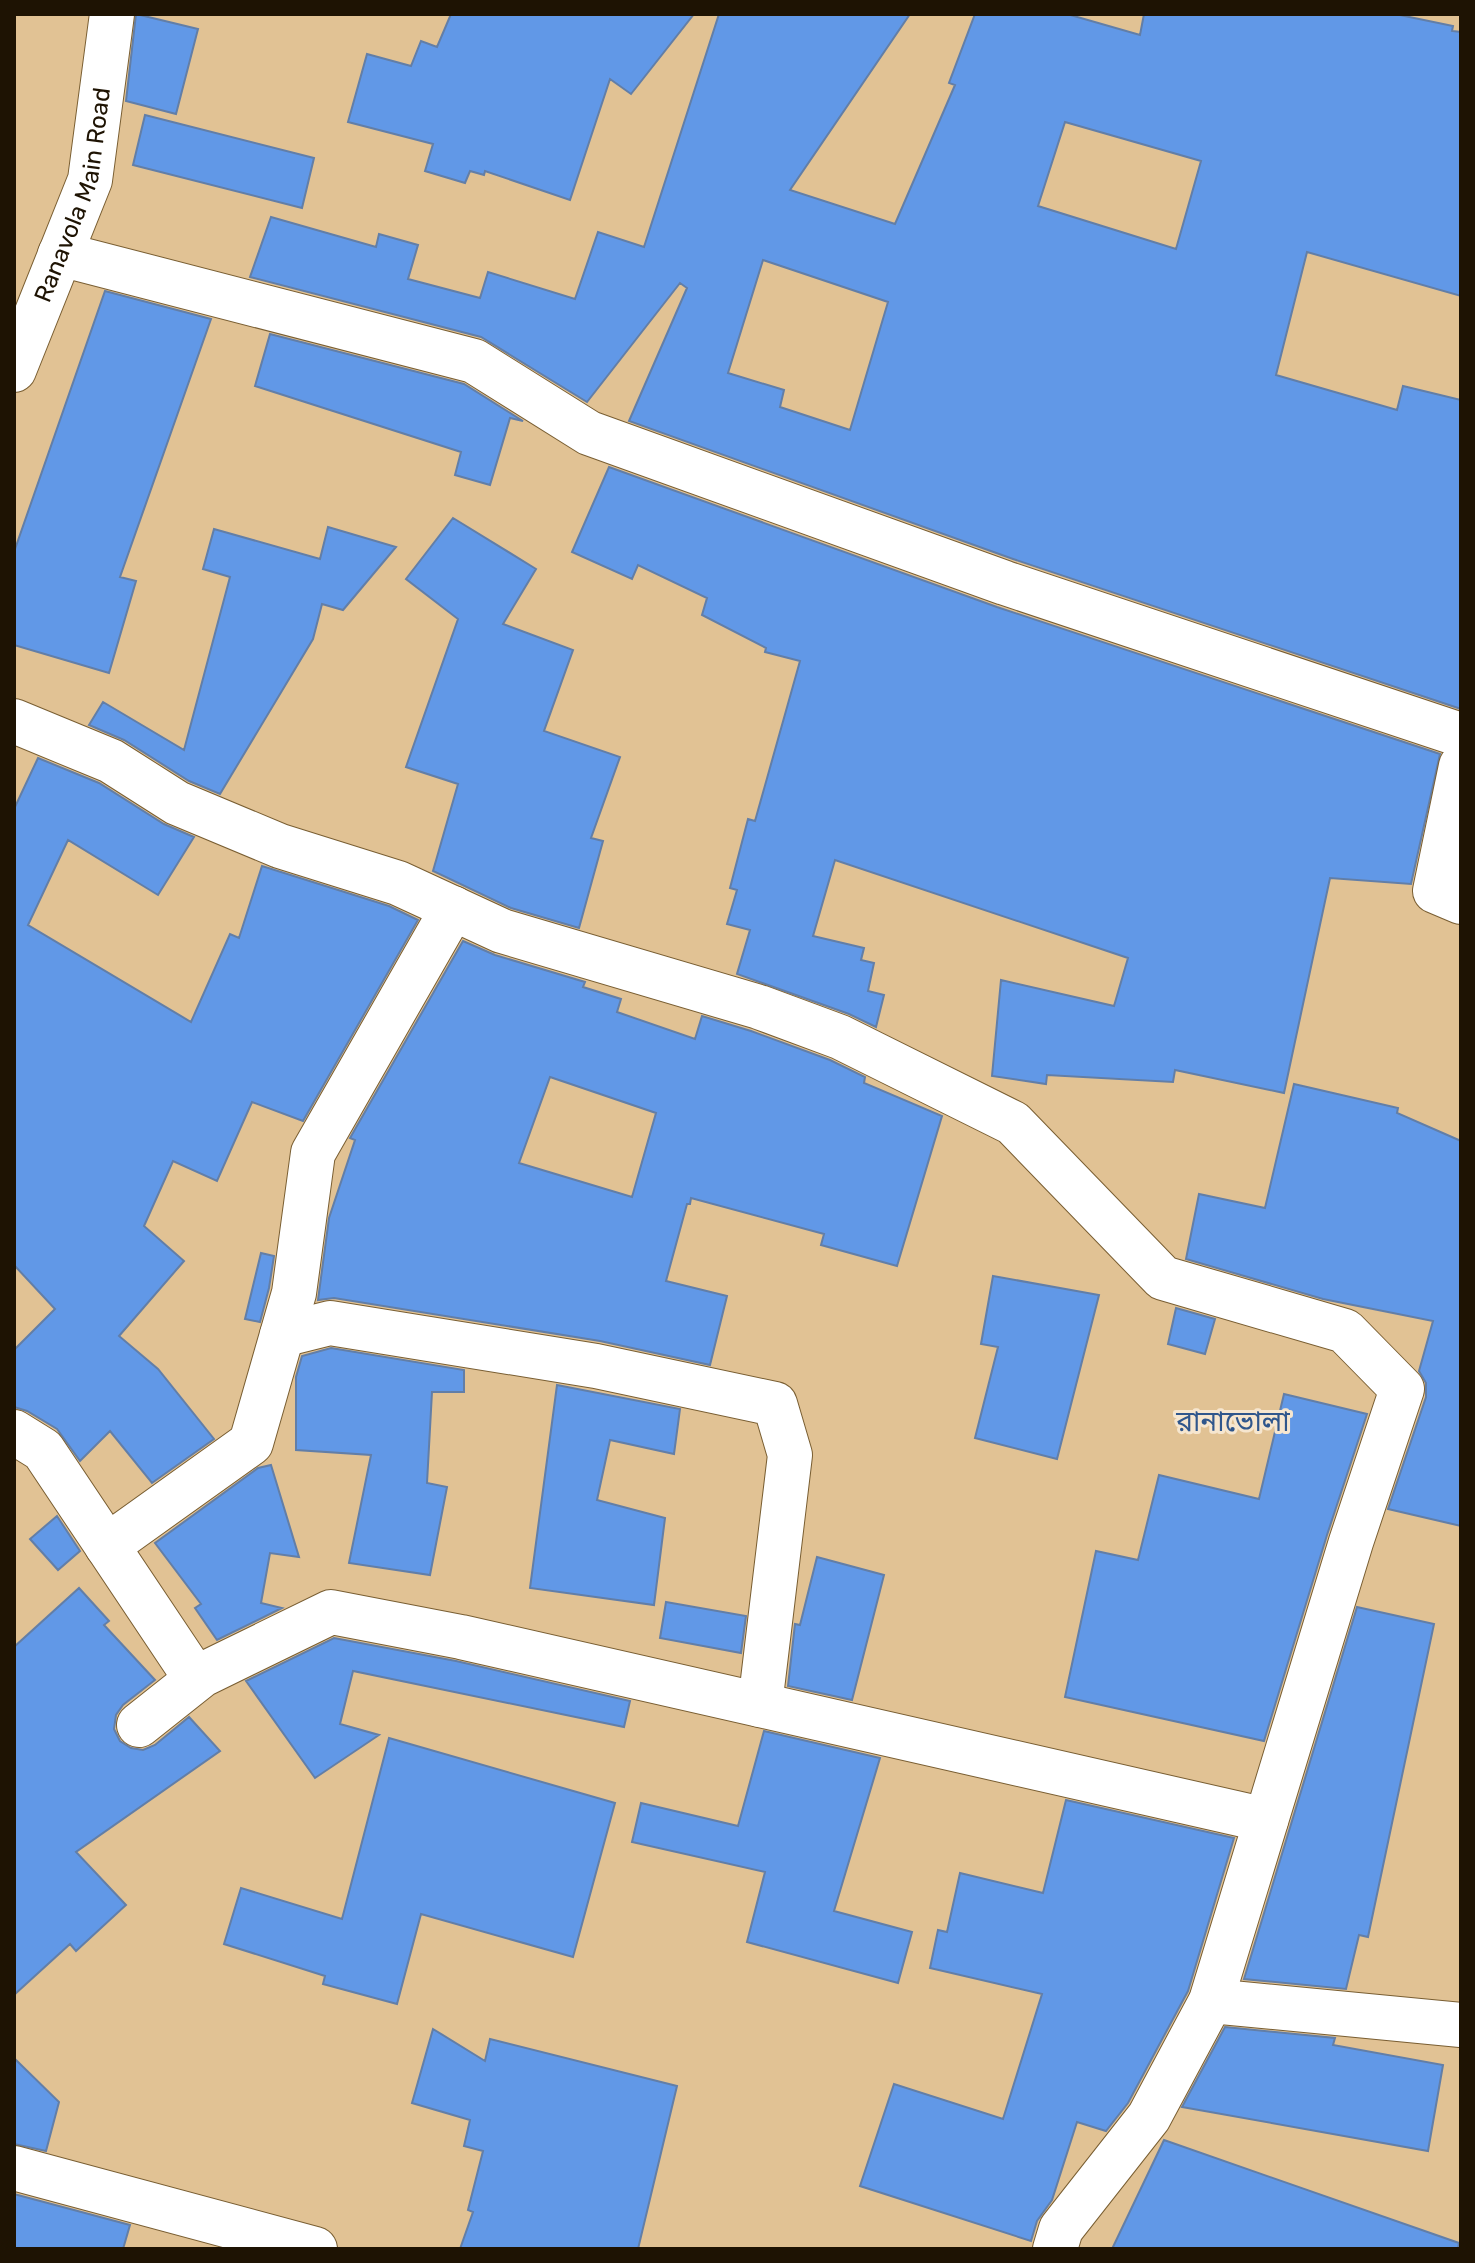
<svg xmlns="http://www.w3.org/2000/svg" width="1475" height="2263" viewBox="0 0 1475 2263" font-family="Rubik,'Noto Sans Bengali',sans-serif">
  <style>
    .building { fill: #6198e7; stroke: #627ea7; stroke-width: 2; fill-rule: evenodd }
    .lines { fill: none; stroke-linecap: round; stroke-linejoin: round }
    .minor-casing { stroke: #795e32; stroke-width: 46 }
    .minor { stroke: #fff; stroke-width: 44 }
    .labels { text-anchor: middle; stroke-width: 6; stroke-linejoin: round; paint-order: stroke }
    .street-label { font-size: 24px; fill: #1e1303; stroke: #f6e6cf }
    .quarter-label { font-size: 28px; fill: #2f568c; stroke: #f6e6cf }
  </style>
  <rect width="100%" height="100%" fill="#e1c294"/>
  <path class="building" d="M136 14 198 29 176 114 126 101Z
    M451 14H694L631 94 610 79 570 200 485 171 484 175 470 171 465 183 425 171 433 144 348 122 367 54 411 66 421 41 437 47Z
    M719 14H910L790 190 895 224 955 85 949 83 975 14H1067L1140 35 1144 14H1395L1453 26 1452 31 1461 32V296L1307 252 1276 375 1397 410 1403 386 1461 400V709L1013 559 629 421 687 288 680 283 587 402 481 337 250 277 271 217 376 247 379 234 418 245 408 279 480 298 488 272 575 299 598 232 644 247ZM1065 122 1201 161 1176 249 1038 206ZM763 260 888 302 850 430 780 407 784 390 728 373Z
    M145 115 314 158 302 208 133 165Z
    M105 291 211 319 120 577 136 581 109 673 14 645V552Z
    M270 334 464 384 523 421 510 418 490 485 455 475 461 452 255 386Z
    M609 467 997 607 1440 754 1411 884 1330 878 1284 1093 1175 1070 1173 1082 1047 1075 1046 1084 992 1076 1001 980 1114 1006 1128 958 835 860 813 936 864 948 861 960 874 963 868 991 884 995 876 1027 849 1014 737 974 750 930 727 924 737 890 730 888 748 819 755 821 800 661 765 652 766 648 702 615 707 598 638 565 632 579 572 552Z
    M453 518 536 569 503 624 573 650 544 731 620 757 591 838 603 841 579 928 511 908 433 871 458 784 406 767 458 619 406 579Z
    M328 527 396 547 343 610 322 604 313 639 220 794 189 781 124 740 89 725 103 702 184 750 230 577 203 569 214 529 320 559Z
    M38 758 99 783 164 824 194 837 158 895 68 840 28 925 191 1022 230 934 239 938 262 866 389 906 418 920 303 1121 252 1102 217 1181 173 1161 144 1226 184 1261 119 1336 158 1369 214 1439 152 1483 110 1431 80 1461 57 1429 27 1411 14 1407V1350L55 1309 14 1265V809Z
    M463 941 495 955 585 982 583 987 621 999 617 1012 695 1039 702 1016 751 1031 830 1060 865 1077 864 1083 942 1116 897 1266 821 1245 824 1234 691 1198 690 1204H687L666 1281 727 1296 710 1365 600 1341 334 1298 318 1300 329 1218 355 1140 350 1138ZM550 1077 656 1113 632 1197 519 1163Z
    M1294 1084 1398 1108 1397 1113 1461 1141V1526L1388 1509 1426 1397V1383L1419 1371 1433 1321 1323 1299 1186 1259 1199 1194 1265 1208Z
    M261 1253 274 1256 269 1288 260 1322 245 1319Z
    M993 1276 1099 1295 1057 1459 975 1438 998 1347 981 1344Z
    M1176 1308 1215 1319 1205 1354 1168 1344Z
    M331 1348 464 1370V1392H432L427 1483 447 1487 430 1575 349 1563 371 1455 296 1450V1377L302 1356Z
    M557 1385 680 1409 674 1454 610 1440 597 1500 665 1518 654 1605 530 1588Z
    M1284 1394 1367 1414 1327 1535 1264 1741 1065 1697 1096 1551 1138 1560 1159 1475 1259 1499Z
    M271 1465 299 1557 270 1553 261 1603 282 1608 217 1640 195 1608 201 1604 155 1543 258 1468Z
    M57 1516 80 1551 58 1570 30 1539Z
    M817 1557 884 1575 852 1700 788 1686 795 1624 800 1625Z
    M79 1588 109 1621 104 1625 155 1680 123 1705 116 1715 114 1729 120 1741 131 1748 143 1750 155 1745 189 1717 220 1751 76 1852 126 1905 76 1951 70 1944 14 1995V1647Z
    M666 1602 746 1616 741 1653 660 1638Z
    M1357 1607 1434 1624 1368 1937 1359 1935 1346 1989 1244 1979Z
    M334 1638 456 1661 630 1701 624 1727 353 1671 340 1724 379 1735 315 1778 246 1681Z
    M764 1731 880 1758 834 1911 912 1932 898 1983 747 1942 765 1872 632 1842 641 1803 738 1826Z
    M389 1738 615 1803 573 1957 421 1914 397 2004 323 1984 325 1976 224 1944 241 1888 342 1919Z
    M1066 1800 1234 1838 1188 1991 1128 2103 1106 2131 1077 2122 1052 2200 1037 2221 1031 2241 860 2186 894 2084 1003 2119 1042 1994 930 1968 938 1930 947 1932 960 1873 1043 1893Z
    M1225 2027 1335 2038 1333 2045 1443 2065 1428 2151 1182 2107Z
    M433 2029 485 2061 490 2039 677 2086 638 2249H460L473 2212 468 2210 483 2151 464 2146 470 2120 412 2103Z
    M14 2058 59 2102 46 2151 14 2144Z
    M1164 2140 1459 2243 1458 2249H1112Z
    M14 2194 130 2225 123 2249H14Z"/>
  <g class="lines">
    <g class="minor-casing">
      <g id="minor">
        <path d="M60 254 474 361 589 433 1005 583 1461 735"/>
        <path id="s1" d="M14 370 90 180 112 14"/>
        <path d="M14 721 111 761 177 803 280 846 398 883 502 931 759 1007 840 1037 1013 1123 1163 1278 1345 1331 1402 1389 1351 1542 1211 2001 1149 2117 1061 2229 1055 2249"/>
        <path d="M1461 766 1435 891 1461 902"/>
        <path d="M282 1335 330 1323 596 1366 775 1404 790 1455 760 1705"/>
        <path d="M14 1432 43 1450 196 1679"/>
        <path d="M107 1546 251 1443 294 1293 313 1153 453 908"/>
        <path d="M139 1725 202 1675 331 1612 461 1637 1266 1820"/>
        <path d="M1211 2001 1461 2025"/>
        <path d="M14 2168 315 2249"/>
      </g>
    </g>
    <use href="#minor" class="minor"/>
  </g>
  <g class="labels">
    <g class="street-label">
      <text dy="8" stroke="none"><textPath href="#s1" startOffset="186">Ranavola Main Road</textPath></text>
    </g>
    <g class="quarter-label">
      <text x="1233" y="1431">রানাভোলা</text>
    </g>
  </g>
  <rect width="1475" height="2263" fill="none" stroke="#1e1303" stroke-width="32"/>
</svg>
